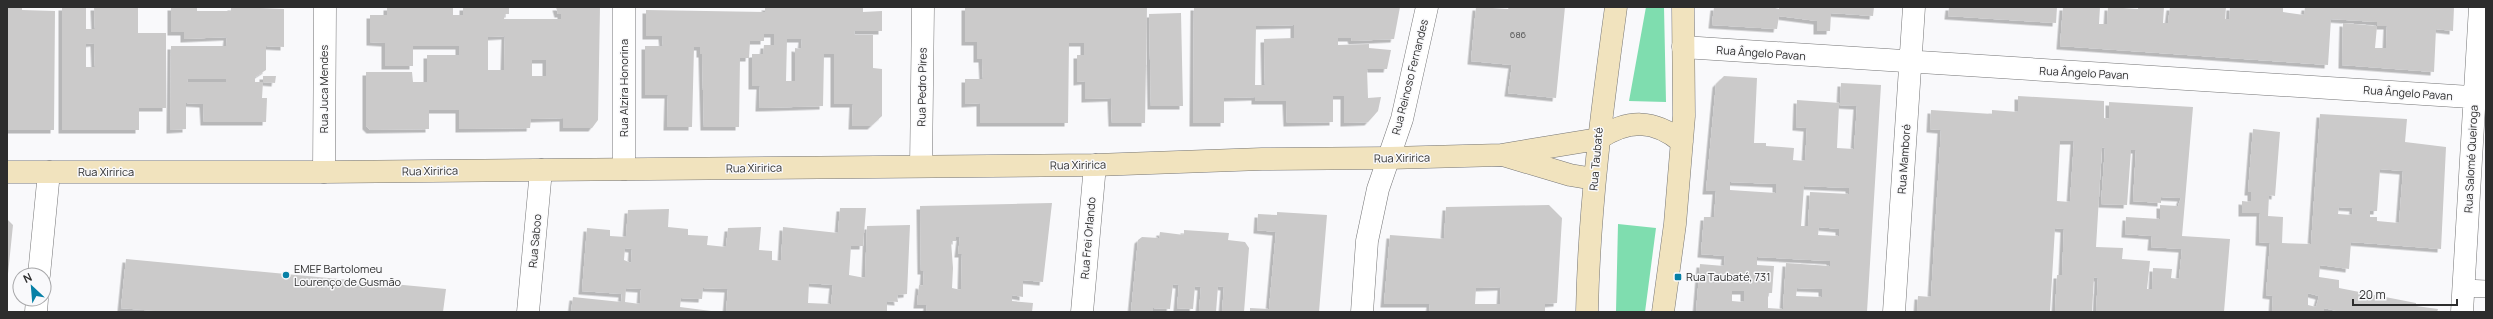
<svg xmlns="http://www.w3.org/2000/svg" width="2493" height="319" viewBox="0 0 2493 319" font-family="Manrope,sans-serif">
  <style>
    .green { fill: #7fddaf }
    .building { fill: #cbcaca; fill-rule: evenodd; filter: url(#shadow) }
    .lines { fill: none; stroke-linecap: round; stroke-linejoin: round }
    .lane-casing { stroke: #757576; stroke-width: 18 }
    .street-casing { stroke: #757576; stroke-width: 23 }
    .secondary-casing { stroke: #757576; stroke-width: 23 }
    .lane { stroke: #fff; stroke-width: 17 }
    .street { stroke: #fff; stroke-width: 22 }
    .secondary { stroke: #f1e3be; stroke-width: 22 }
    .poi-dot { fill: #0680a6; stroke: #f9f9fb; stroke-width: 1.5 }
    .labels { text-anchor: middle; stroke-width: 3; stroke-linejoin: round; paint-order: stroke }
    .number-label { font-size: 9px; fill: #545454 }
    .street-label { font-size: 11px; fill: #2d2d2d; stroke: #f9f9fb }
    .poi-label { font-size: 11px; fill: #2d2d2d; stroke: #f9f9fb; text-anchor: start }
  </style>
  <defs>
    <filter id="shadow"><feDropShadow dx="-3.5" dy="3.5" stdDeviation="0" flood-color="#0004"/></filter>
  </defs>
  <rect width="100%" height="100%" fill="#f9f9fb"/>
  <path class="green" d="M1646 7H1664L1666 102 1629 101Z
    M1618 224 1656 228 1645 312H1616Z"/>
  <path class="building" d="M7 7H22V10L55 11 54 130H7Z
    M62 7H86V29H95L94 7H138V33H166V108H139V130H62ZM94 43 95 67H86V44Z
    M171 7H197V11H231V7L284 9V47L266 46V70L255 77V82H263L262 98H267L266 122H204L203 104 186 103V129L170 130 171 46H226L227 37 184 39V32H171ZM188 79H226V82H187Z
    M387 7H453V15H463V7H509V14H505L504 19H561V14H558L556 7H600L598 120 592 128H563V118L531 119 530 128 459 129V110H429V129L370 130 366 126V72H412L413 82H427V55H459V46H413V66H385V43L370 42V15H387ZM505 36 504 70H488V37ZM532 60H546V76H532Z
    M765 7H863V12L882 11V31H854L855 35H873V68L882 69V116L871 126H852L853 104H834V54H824L823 106 759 108 760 86H752V54H763L764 45H774V34H764V41H750L749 58H740L739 127H704L702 54H700V47H694L692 127H667L668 95H645V46H663L662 36H646V10L765 12ZM787 39H802L801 49 795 48V81H786Z
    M965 7H1147L1145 123H1112L1111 98 1085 99V81L1077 82V55H1084V43H1069L1068 123H980V103L965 104V79H983L982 59H977V42H965Z
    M1194 7H1400L1394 39 1352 41 1351 38H1338V45L1369 44V48L1391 50 1387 69H1367L1368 98 1381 97 1378 111 1368 122 1344 123V96H1333V122L1287 123 1286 101H1255V97L1224 98V123H1193ZM1294 25V38L1264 39 1265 85H1255L1256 26Z
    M1476 7 1508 9 1509 7H1565L1556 98 1508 93 1512 65 1471 61Z
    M1714 7H1771L1779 9V7H1874L1873 16 1831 13 1830 31H1817V21L1779 16 1777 29 1712 25Z
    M1949 7H2057L2056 23 1948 16Z
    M2063 7H2100L2099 24H2107L2108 7 2138 9V7H2164L2163 23H2168L2170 7H2226L2225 19H2229L2230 7H2283V12L2304 15 2305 7H2454L2453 31 2436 29 2434 72 2342 65 2343 23 2377 26 2375 48H2386L2387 26H2377V22L2331 19 2328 65 2060 46Z
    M1181 13 1183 106H1151L1149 14Z
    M263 76H276L275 83 263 82Z
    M1724 76 1757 78 1754 143H1766V146L1794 148 1793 160 1805 161 1807 128 1796 127 1797 100 1840 103 1841 83 1881 85 1867 312H1696L1700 264 1724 266 1725 256 1701 254 1704 217H1714L1716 191H1706L1716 84ZM1839 105 1857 106 1854 149 1837 148ZM1730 182 1776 184V193L1730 190ZM1804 186 1849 188V194L1810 192 1808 226H1801ZM1819 227 1839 229V236L1818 235ZM1757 257 1830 261V266L1786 263 1783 309 1768 308V293H1772L1774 266 1757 265ZM1797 288 1822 289V297L1796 296ZM1732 291H1744V302L1732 301Z
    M2018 96 2104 101V118L2109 119V102L2193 107 2182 236 2230 239 2224 312H2096L2098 278 2094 277 2092 312H2055L2057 275H2062L2064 229 2055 228 2050 312H1917L1918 296 1931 297 1941 130 1930 129 1931 110 1992 114V110L2018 112ZM2060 141H2074L2070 202 2057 201ZM2102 147 2105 148 2101 204 2127 205 2131 150H2136L2133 201 2161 203V197L2181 198 2178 206 2160 205V219L2126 217 2125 234 2152 236 2151 247 2182 249 2179 279 2171 278 2172 269 2153 268 2152 289H2147L2150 261 2122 259 2123 248 2096 247Z
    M2320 114 2407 119 2405 142 2446 147 2441 249 2351 242 2349 269 2320 265 2319 277 2339 280V288L2416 303V306L2438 309 2437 312H2341L2324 308V312H2272L2273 296 2266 295 2270 243 2259 242 2260 213H2242V201L2251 202V192H2248L2253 129 2280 132 2275 196 2269 195 2268 216 2283 217 2282 243 2311 244ZM2380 169 2403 171 2399 223 2377 221V217H2370V211H2377ZM2339 207 2353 208 2352 215 2338 214ZM2308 293 2319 296 2316 307 2308 305Z
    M1052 203 1043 282 1023 280V297L1012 295V301L1033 303 1032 312H926L927 305H917L919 285 923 286 924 271H921L920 206ZM956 237H960L958 254H962L961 290 952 288 953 268 951 241H956Z
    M1549 205 1562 218 1557 303 1545 304V312H1429L1430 304H1384L1390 235 1444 239 1446 207ZM1501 287 1500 304H1475L1476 288Z
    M840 208H866L863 246H851L849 275 865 278 867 226 910 225 907 294 897 295 898 302 887 301V312H726L728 289 703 288 702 299 681 298 680 307 719 312H571L573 297 621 302 622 294 582 291 587 228 610 230V236L626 237 628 210 669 209 668 227 688 229V235L708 236 707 245 726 247 728 228 761 227 759 250 772 251V260L781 261 783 227 838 233ZM625 248 632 249 631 263 624 260ZM809 283 833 285 831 304 808 303ZM626 288 641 289 640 304 625 302Z
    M1277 212 1327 215 1319 312H1250V308L1269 309 1276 232 1257 230 1258 214 1277 215Z
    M7 219 13 225 8 274H7Z
    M1184 230 1229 233 1228 240 1245 242 1249 248 1244 312H1222L1224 287 1218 286 1216 312 1199 311 1201 287 1195 286 1193 309 1177 308 1179 285 1173 284 1170 309 1153 308V312H1131L1138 240 1142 237 1159 238 1160 232 1184 235Z
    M126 259 446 289 443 312H167L121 308Z"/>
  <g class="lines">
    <g class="lane-casing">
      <path id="lane" d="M2464 288 2486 289"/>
    </g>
    <g class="street-casing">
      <path id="street" d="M1683 47 2486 98
        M921 166 923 7
        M624 169V7
        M324 172 325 7
        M39 275 49 172
        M36 312 37 299
        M528 312 541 170
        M1082 312 1095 165
        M1362 312 1367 241 1378 189 1402 119 1427 7
        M1894 312 1914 7
        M2462 312 2480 7"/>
    </g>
    <g class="secondary-casing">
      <path id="secondary" d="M1506 156 1570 175 1594 179
        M7 172H324L1095 165 1262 159 1389 158 1501 155 1598 139C1628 119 1654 119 1682 142
        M1587 312C1589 209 1602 109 1616 7
        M1663 312 1675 224 1684 116 1683 7"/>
    </g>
    <use href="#lane" class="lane"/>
    <use href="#street" class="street"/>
    <use href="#secondary" class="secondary"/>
  </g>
  <g class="poi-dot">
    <circle cx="286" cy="275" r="4"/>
    <rect x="1674" y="273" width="8" height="8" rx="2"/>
  </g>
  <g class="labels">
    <g class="number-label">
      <text x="1518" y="38">686</text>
    </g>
    <g class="street-label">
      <text transform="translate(1761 53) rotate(4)" y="4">Rua Ângelo Pavan</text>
      <text transform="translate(2084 73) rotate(3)" y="4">Rua Ângelo Pavan</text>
      <text transform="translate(1410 77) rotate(-76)" y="4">Rua Reinoso Fernandes</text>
      <text transform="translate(922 87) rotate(-89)" y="4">Rua Pedro Pires</text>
      <text transform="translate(624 88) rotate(-90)" y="4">Rua Alzira Honorina</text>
      <text transform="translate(324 89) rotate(-90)" y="4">Rua Juca Mendes</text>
      <text transform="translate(2408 93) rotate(4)" y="4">Rua Ângelo Pavan</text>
      <text transform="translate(1402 158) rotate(-1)" y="4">Rua Xiririca</text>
      <text transform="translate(1596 159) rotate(-85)" y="4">Rua Taubaté</text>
      <text transform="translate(1904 159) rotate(-86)" y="4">Rua Mamboré</text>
      <text transform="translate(2471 159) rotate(-87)" y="4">Rua Salomé Queiroga</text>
      <text transform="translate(1078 165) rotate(-1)" y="4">Rua Xiririca</text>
      <text transform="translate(754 168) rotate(-1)" y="4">Rua Xiririca</text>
      <text transform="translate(430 171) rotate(-1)" y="4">Rua Xiririca</text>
      <text x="106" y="176">Rua Xiririca</text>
      <text transform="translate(1088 238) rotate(-85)" y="4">Rua Frei Orlando</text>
      <text transform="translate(535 241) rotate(-85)" y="4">Rua Saboo</text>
    </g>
    <g class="poi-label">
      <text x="294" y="273">EMEF Bartolomeu<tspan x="294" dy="13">Lourenço de Gusmão</tspan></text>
      <text x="1686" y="281">Rua Taubaté, 731</text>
    </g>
  </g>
  <rect width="2493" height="319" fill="none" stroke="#2d2d2d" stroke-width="16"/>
  <g transform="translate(32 287) rotate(334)"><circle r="19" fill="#f9f9fb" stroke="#a7a7a9"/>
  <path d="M0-3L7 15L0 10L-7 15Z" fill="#0680a6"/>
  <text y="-6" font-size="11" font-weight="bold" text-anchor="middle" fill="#2d2d2d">N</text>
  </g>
  <path d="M2353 299v6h104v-6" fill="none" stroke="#2d2d2d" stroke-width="2"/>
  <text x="2359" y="299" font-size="12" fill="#2d2d2d" stroke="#f9f9fb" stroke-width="3" paint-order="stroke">20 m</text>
</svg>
